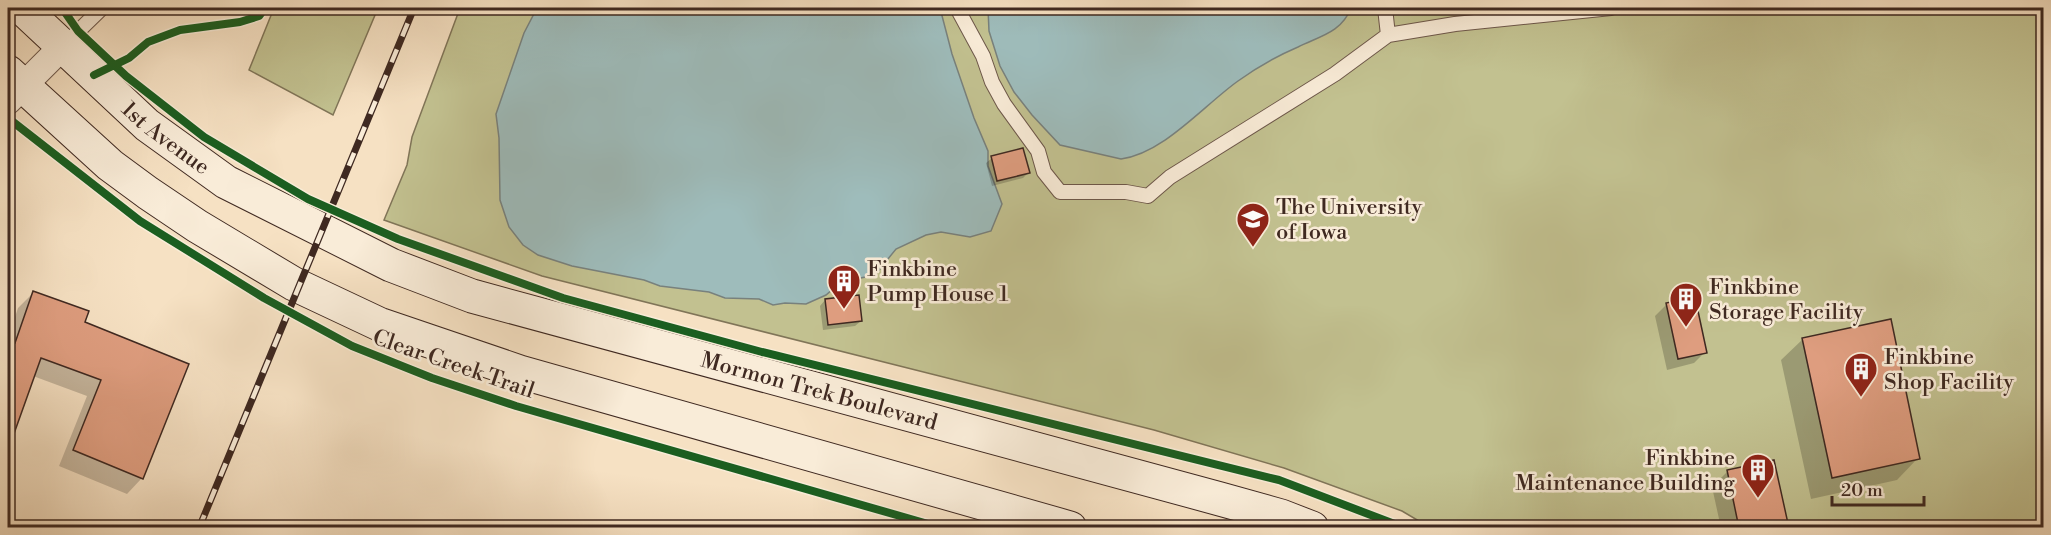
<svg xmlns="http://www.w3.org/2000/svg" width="2051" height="535" viewBox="0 0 2051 535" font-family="'Libre Bodoni',serif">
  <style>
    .green { fill: #c2c190; stroke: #807558; stroke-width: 1.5 }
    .water { fill: #9ebcbb; stroke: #78817d; stroke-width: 1.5 }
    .shadow { fill: #0003 }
    .building { fill: #de9d7f; stroke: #3f2921; stroke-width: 1.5 }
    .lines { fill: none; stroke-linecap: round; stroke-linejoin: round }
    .service-casing { stroke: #6d574a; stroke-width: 16 }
    .minor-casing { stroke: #6d574a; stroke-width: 28 }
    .secondary-casing { stroke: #3f2921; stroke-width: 35 }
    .service { stroke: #f9ecd8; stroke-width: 14 }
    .minor { stroke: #f9ecd8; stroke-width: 26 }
    .secondary { stroke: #f9ecd8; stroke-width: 33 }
    .rail-casing { stroke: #3f2921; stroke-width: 7 }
    .rail { stroke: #f9ecd8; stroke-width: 4.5; stroke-dasharray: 14; stroke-linecap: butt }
    .cycleway-casing { stroke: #f9ecd8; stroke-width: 11 }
    .cycleway { stroke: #1b5e20; stroke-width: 8 }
    .labels { text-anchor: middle; stroke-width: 5; stroke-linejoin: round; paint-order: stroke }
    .street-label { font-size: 22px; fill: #3f2921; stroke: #f9ecd8 }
    .poi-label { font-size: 22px; fill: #3f2921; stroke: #f9ecd8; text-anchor: start }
  </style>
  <rect width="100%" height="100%" fill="#f6e1c3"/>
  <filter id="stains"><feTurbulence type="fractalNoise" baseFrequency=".00333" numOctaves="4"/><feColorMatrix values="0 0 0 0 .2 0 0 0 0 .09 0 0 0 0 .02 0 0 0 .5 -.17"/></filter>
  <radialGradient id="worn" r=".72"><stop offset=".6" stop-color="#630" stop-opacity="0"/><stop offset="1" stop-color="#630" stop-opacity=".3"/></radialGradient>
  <path class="green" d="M274 8H378L333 115 249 70Z
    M460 8H2043V527H1429L1402 511 1284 468 1154 430 542 276 384 220 407 165 412 137Z"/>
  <path class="water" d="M537 8H940L952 54 974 118 988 151V166L1002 204 991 231 970 237 941 232 926 235 896 249 875 275 841 282 826 295 806 304 785 303 773 305 759 299 725 298 709 292 660 286 644 280 572 266 538 255 523 245 509 227 500 200 499 138 496 114 524 33Z
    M988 8H1351C1341 33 1320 36 1298 47 1277 56 1256 68 1238 81 1203 106 1164 153 1121 159L1060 145 1032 115 1014 92 1000 66 989 31Z"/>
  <path class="shadow" d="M992 158 1028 173 1023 178 992 186 986 163Z
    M33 293 83 323 142 478 127 494 59 466 87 396 33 376 20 411 8 424V338L18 308Z
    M825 300 861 321 855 326 823 330 820 306Z
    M1666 305 1705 352 1694 363 1667 370 1655 316Z
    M1803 339 1918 458 1897 480 1811 499 1781 360Z
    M1728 471 1787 528H1721L1712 487Z"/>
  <path class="building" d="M1023 148 1030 173 997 181 991 156Z
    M33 291 89 311 85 322 189 364 143 479 73 450 101 380 41 358 11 442 8 441V340L15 343Z
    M859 295 862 321 828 325 825 299Z
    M1695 297 1707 353 1678 359 1666 303Z
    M1891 319 1920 459 1832 478 1802 338Z
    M1774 460 1789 528H1739L1727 470Z"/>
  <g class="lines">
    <g class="service-casing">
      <path id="service" d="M957 8 983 56 992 82 1004 104 1038 151 1044 172 1060 192H1126L1148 196 1170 177 1335 74 1388 35 1455 24 1611 8
        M1385 8 1388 35
        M63 46 102 8"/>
    </g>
    <g class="minor-casing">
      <path id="minor" d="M8 101 63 46"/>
    </g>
    <g class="secondary-casing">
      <g id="secondary">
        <path id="s1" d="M22 8 147 125 226 182 391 265 472 296 1220 499 1281 516 1312 528"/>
        <path d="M8 72 110 165 148 193 197 226 294 284 379 324 520 372 1070 528"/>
      </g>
    </g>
    <use href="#service" class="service"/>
    <use href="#minor" class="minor"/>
    <use href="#secondary" class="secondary"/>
    <g class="rail-casing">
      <path id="rail" d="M199 528 414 8"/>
    </g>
    <use href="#rail" class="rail"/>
    <g class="cycleway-casing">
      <path id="cycleway" d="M62 8 78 31 126 76 204 137 308 199 398 239 563 298 762 352 1279 480 1405 528
        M94 75 129 58 148 42 180 30 240 22 259 16 265 8
        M8 118 140 221 264 298 352 346 432 378 516 406 942 528"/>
    </g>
    <use href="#cycleway" class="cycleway"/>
  </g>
  <defs>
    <g id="university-pin" transform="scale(1.725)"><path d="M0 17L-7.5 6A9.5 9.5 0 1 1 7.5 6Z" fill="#8f2418" stroke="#f9ecd8"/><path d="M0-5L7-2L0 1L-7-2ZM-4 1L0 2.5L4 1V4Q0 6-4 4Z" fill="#fff"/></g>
    <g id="building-pin" transform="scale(1.725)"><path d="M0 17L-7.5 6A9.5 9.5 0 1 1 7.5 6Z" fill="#8f2418" stroke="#f9ecd8"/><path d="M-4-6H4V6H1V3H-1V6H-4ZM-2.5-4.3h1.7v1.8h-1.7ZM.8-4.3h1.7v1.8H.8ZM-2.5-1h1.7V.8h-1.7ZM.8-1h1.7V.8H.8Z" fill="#fff"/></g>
  </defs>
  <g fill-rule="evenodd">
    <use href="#university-pin" x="1253" y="219"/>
    <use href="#building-pin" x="844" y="281"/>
    <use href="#building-pin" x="1686" y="299"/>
    <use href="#building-pin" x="1861" y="369"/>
    <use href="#building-pin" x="1758" y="470"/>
  </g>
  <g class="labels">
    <g class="street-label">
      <text dy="8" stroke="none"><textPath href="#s1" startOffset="194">1st Avenue</textPath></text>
      <text transform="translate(454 363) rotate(19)" y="8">Clear Creek Trail</text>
      <text dy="8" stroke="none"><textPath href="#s1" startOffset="900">Mormon Trek Boulevard</textPath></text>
    </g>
    <g class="poi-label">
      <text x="1276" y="214">The University<tspan x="1276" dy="25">of Iowa</tspan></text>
      <text x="867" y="276">Finkbine<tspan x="867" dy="25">Pump House 1</tspan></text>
      <text x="1709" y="294">Finkbine<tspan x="1709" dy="25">Storage Facility</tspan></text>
      <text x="1884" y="364">Finkbine<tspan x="1884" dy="25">Shop Facility</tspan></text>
      <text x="1735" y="465" text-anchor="end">Finkbine<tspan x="1735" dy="25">Maintenance Building</tspan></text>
    </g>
  </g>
  <rect width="2051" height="535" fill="none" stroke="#f6e1c3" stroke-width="30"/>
  <rect x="9" y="9" width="2033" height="517" fill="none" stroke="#3f2921" stroke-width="3"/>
  <rect x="15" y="15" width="2021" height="505" fill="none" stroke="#3f2921" stroke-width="1.5"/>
  <path d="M1832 496v9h92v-9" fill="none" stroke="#3f2921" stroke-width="3"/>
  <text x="1841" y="496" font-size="18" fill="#3f2921" stroke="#f9ecd8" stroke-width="4.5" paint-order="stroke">20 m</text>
  <rect width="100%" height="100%" filter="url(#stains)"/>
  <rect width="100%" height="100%" fill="url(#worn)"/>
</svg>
